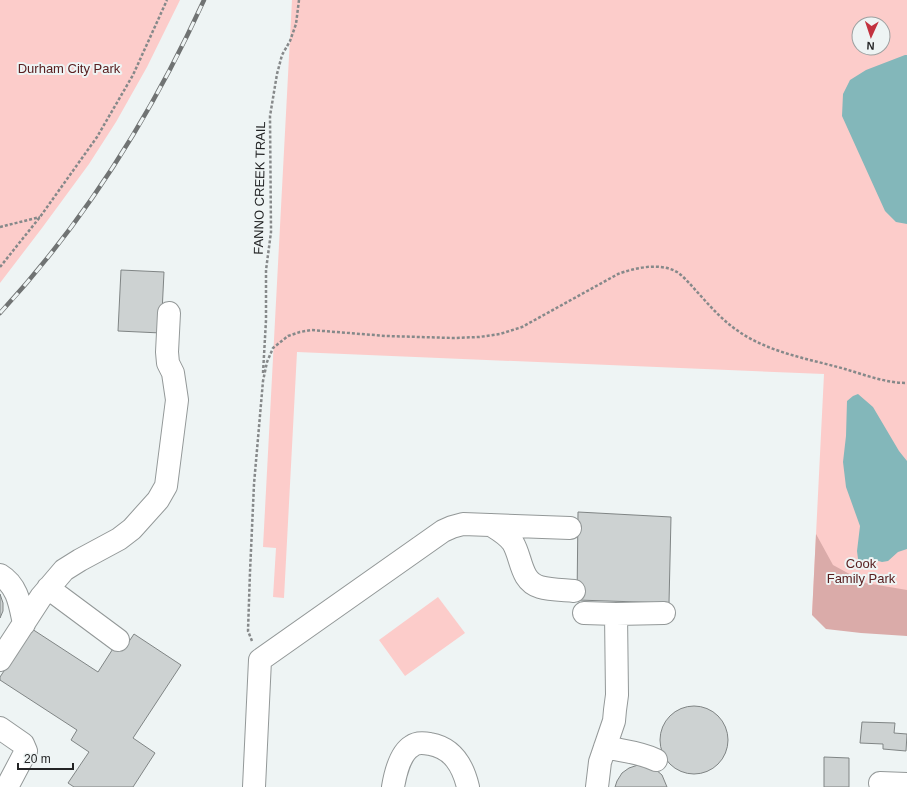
<svg xmlns="http://www.w3.org/2000/svg" width="907" height="787" viewBox="0 0 907 787" font-family="Helvetica,sans-serif">
  <style>
    .green { fill: #fcccca; fill-rule: evenodd }
    .forest { fill: #daaba9 }
    .water { fill: #83b7ba }
    .building { fill: #cdd2d2; stroke: #808585 }
    .lines { fill: none; stroke-linecap: round; stroke-linejoin: round }
    .minor-casing { stroke: #939898; stroke-width: 24 }
    .path { stroke: #86898a; stroke-width: 2.5; stroke-dasharray: 3 2; stroke-linecap: butt }
    .minor { stroke: #fff; stroke-width: 22 }
    .rail-casing { stroke: #707373; stroke-width: 4.5 }
    .rail { stroke: #eef4f4; stroke-width: 3; stroke-dasharray: 9; stroke-linecap: butt }
    .labels { text-anchor: middle; stroke-width: 4; stroke-linejoin: round; paint-order: stroke }
    .park-label { font-size: 13px; fill: #592021; stroke: #eef4f4 }
    .street-label { font-size: 13px; fill: #232425; stroke: #eef4f4 }
  </style>
  <rect width="100%" height="100%" fill="#eef4f4"/>
  <path class="green" d="M0 0H180L147 67 116 122 89 164 42 228 0 283Z
    M292 0H907V620L812 615 824 374 297 352 284 598 273 597 276 548 263 547ZM859 24H883V48H859Z
    M438 597 465 633 405 676 379 640Z"/>
  <path class="forest" d="M816 534 833 565 866 583 907 590V636L861 633 826 629 812 615Z"/>
  <path class="water" d="M905 55H907V224L896 222 885 211 842 116 843 94 850 80 866 70Z
    M858 394 873 407 899 451 907 461V549L898 552 888 561 882 562 875 560 863 562 858 559 857 551 860 526 846 487 843 462 846 436 847 401 853 396Z"/>
  <path class="building" d="M121 270 164 272 161 333 118 331Z
    M578 512 671 517 669 603 577 600Z
    M0 594 3 603V611L0 618Z
    M32 629 98 672 116 644 124 649 134 634 181 665 133 738 155 753 133 787H74L68 783 89 752 71 740 77 730 0 680V677Z
    M660 740a34 34 0 1 1 68 0a34 34 0 1 1-68 0Z
    M862 722 895 723 894 733 907 734 906 751 883 749V744L860 743Z
    M824 757 849 758V787H824Z
    M638 765H642L655 769 662 775 667 787H615L617 781 622 773 629 768Z"/>
  <g class="lines">
    <g class="minor-casing">
      <path id="minor" d="M491 525C499 530 508 535 513 543 522 558 520 581 540 587 550 590 564 590 574 591
        M0 575C18 586 20 605 24 624
        M48 588 118 640
        M584 613 616 614 617 695 615 710 614 721 600 762 597 787
        M616 614 664 613
        M0 660 41 597 64 570 80 560 119 539 132 529 158 500 166 486 177 400 173 373 168 363 167 352 169 313
        M0 728 23 744 26 751 7 787
        M605 747C622 751 640 752 656 760
        M880 783 907 784
        M254 787 260 660 443 531 452 527 463 524 570 528
        M393 787C395 775 400 753 412 746 417 742 425 743 430 744 453 748 463 766 468 787"/>
    </g>
    <path class="path" d="M0 227 40 217
      M0 267 40 217 97 137 133 75 167 0
      M263 373 266 320V270L271 232 270 116 277 74 282 55 290 41 296 24 299 0
      M252 641 248 631 250 572 254 484 263 381 267 362 273 348 288 336 300 332 311 330 386 336 454 338 479 337 500 334 522 327 618 274C634 268 660 262 677 272 682 275 686 280 690 284 703 298 716 314 730 325 763 352 806 358 845 369 865 375 886 383 907 383"/>
    <use href="#minor" class="minor"/>
    <g class="rail-casing">
      <path id="rail" d="M0 313C85 221 152 114 204 0"/>
    </g>
    <use href="#rail" class="rail"/>
  </g>
  <g class="labels">
    <g class="park-label">
      <text x="69" y="73">Durham City Park</text>
      <text x="861" y="568">Cook<tspan x="861" dy="15">Family Park</tspan></text>
    </g>
    <g class="street-label">
      <text transform="translate(259 188) rotate(-89)" y="5">FANNO CREEK TRAIL</text>
    </g>
  </g>
  <g transform="translate(871 36) rotate(183)"><circle r="19" fill="#eef4f4" stroke="#9da1a1"/>
  <path d="M0-3L7 15L0 10L-7 15Z" fill="#c2323f"/>
  <text y="-6" font-size="11" font-weight="bold" text-anchor="middle" fill="#232425">N</text>
  </g>
  <path d="M18 763v6h55v-6" fill="none" stroke="#232425" stroke-width="2"/>
  <text x="24" y="763" font-size="12" fill="#232425" stroke="#eef4f4" stroke-width="3" paint-order="stroke">20 m</text>
</svg>
